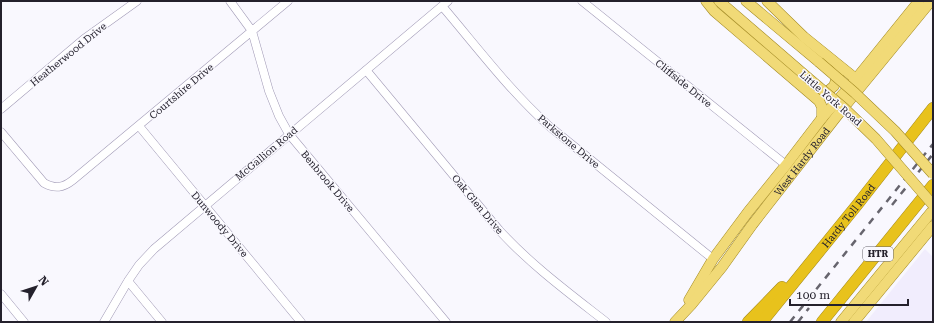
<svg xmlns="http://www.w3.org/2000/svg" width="934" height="323" viewBox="0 0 934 323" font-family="'Roboto Serif',serif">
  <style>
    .built { fill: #f1edfd }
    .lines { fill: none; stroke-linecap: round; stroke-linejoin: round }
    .minor-casing { stroke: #a19ab6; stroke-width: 9 }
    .major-casing { stroke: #a38a22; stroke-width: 11 }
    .highway-casing { stroke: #a38a22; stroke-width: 12 }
    .minor { stroke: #fff; stroke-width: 8 }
    .major { stroke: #f1da77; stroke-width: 10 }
    .highway { stroke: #e8c21c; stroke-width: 11 }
    .rail { stroke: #67656e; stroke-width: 2.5; stroke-dasharray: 7 7; stroke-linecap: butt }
    .major-bridge-casing { stroke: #a38a22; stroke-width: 11; stroke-linecap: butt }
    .major-bridge { stroke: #f1da77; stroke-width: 10 }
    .labels { text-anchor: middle; stroke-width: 3; stroke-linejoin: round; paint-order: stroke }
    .shield { fill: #f9f8fe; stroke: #64626b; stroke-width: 1 }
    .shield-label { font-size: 9px; font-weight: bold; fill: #24212c }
    .street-label { font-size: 10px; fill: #24212c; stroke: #f9f8fe }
  </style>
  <rect width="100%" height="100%" fill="#f9f8fe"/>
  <path class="built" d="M925 249 933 257V322H866Z"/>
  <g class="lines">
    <g class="minor-casing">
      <path id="minor" d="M230 1 252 31 269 91 279 116 289 134 446 322
        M582 1 786 165
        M442 6C477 47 509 90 549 126L713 259
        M366 70 499 230C531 265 569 293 606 322
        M1 109 84 39 137 1
        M139 126 301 322
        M1 132 44 183C55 189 63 188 73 180L288 1
        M128 281 162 322
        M1 294 24 322
        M104 322 128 281 139 265 154 249 448 1"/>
    </g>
    <g class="major-casing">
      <g id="major">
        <path d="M706 1 714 11 819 101 822 107V118"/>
        <path d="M719 1 807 77"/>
        <path d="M746 1 819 62"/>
        <path d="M767 1 804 37 856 79"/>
        <path d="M820 96H822L834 86 838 74 837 71"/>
        <path d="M689 300 713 259 748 212 786 165 822 118 856 79 919 1"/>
        <path id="s1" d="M675 322 691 305 722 267 752 225 840 112 931 1"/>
        <path d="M841 322 933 210"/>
        <path d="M854 322 933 226"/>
      </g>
    </g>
    <g class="highway-casing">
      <g id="highway">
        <path d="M748 322 782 287"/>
        <path id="s2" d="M762 322 857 205 933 108"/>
        <path d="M822 322 933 185"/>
      </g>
    </g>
    <use href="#minor" class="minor"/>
    <use href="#major" class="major"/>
    <use href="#highway" class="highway"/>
    <path class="rail" d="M892 205 933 154
      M790 322 933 144
      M798 322 809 308"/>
    <g class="major-bridge-casing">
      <path id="major-bridge" d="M819 62 855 93 895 131 933 174
        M807 77 844 108 876 139 933 205"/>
    </g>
    <use href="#major-bridge" class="major-bridge"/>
  </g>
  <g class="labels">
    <rect class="shield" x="863" y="247" width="30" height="14" rx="3"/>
    <g class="shield-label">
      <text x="878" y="257">HTR</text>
    </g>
    <g class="street-label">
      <text transform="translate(68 54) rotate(-39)" y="4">Heatherwood Drive</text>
      <text transform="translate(684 83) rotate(39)" y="4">Cliffside Drive</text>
      <text transform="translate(181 91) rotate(-40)" y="4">Courtshire Drive</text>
      <text transform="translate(831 98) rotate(41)" y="4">Little York Road</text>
      <text transform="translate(569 141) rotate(40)" y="4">Parkstone Drive</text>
      <text transform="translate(266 153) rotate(-40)" y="4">McGallion Road</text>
      <text dy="4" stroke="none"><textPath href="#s1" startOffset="205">West Hardy Road</textPath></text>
      <text transform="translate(328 181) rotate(50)" y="4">Benbrook Drive</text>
      <text transform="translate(478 204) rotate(50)" y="4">Oak Glen Drive</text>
      <text dy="4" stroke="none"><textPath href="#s2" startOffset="137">Hardy Toll Road</textPath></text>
      <text transform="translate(220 224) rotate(50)" y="4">Dunwoody Drive</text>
    </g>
  </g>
  <rect width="934" height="323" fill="none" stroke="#24212c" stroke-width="4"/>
  <g transform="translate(36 287) rotate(51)" stroke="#f9f8fe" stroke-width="3" paint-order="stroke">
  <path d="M0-3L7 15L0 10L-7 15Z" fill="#24212c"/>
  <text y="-6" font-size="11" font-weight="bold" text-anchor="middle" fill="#24212c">N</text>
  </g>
  <path d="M790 299v6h118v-6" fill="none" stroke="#24212c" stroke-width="2"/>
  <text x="796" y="299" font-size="12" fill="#24212c" stroke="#f9f8fe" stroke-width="3" paint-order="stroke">100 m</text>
</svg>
